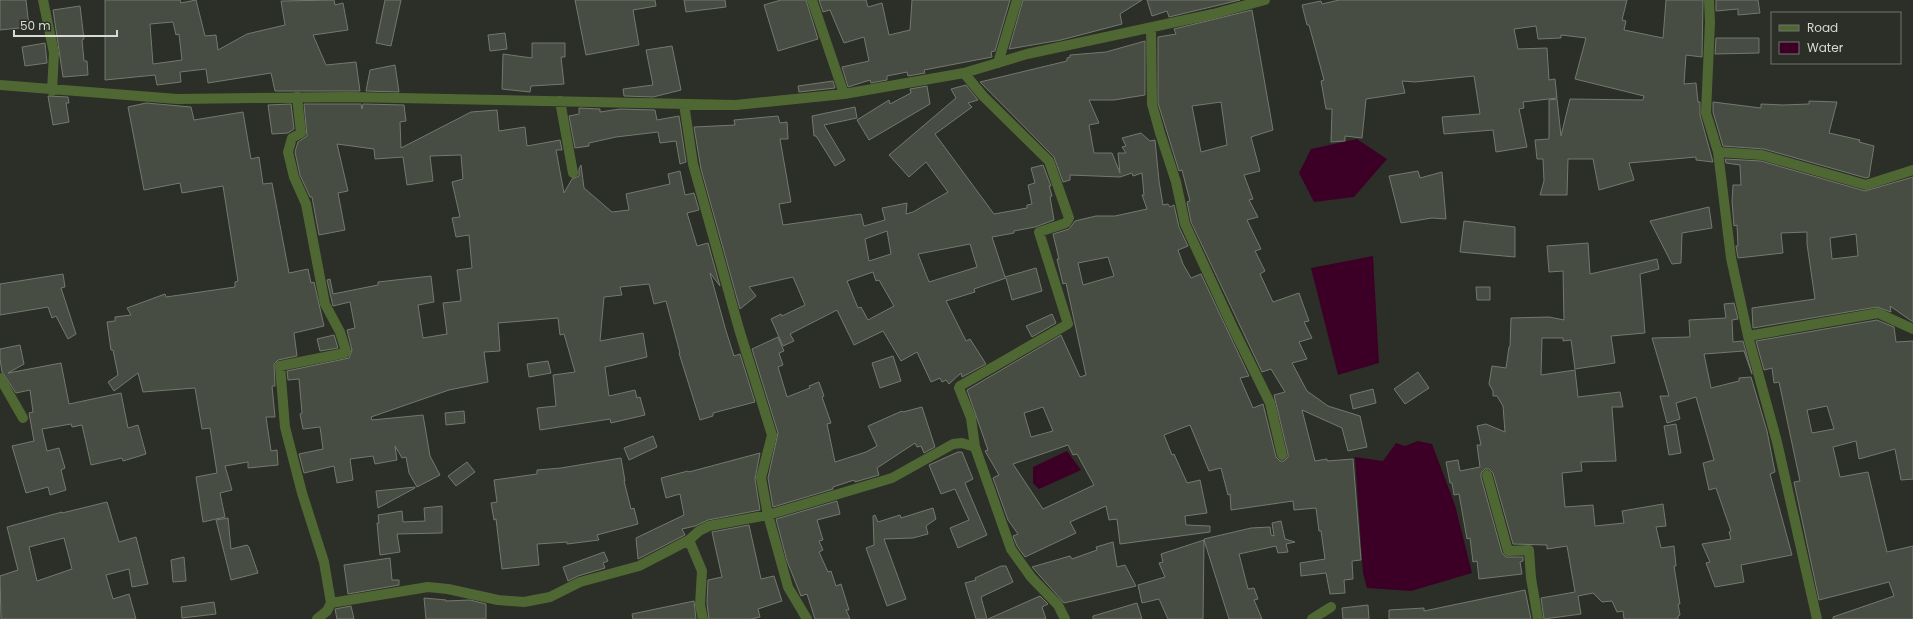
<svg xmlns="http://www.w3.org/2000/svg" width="1913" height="619" viewBox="0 0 1913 619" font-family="Poppins,sans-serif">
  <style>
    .water { fill: #3c0026 }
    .building { fill: #484d43; stroke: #73796f; fill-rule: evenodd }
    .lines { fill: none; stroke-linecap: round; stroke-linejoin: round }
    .minor { stroke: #4f6833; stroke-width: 10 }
  </style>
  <rect width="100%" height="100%" fill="#2b2f27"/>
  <path class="water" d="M1357 139 1387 159 1354 197 1314 202 1299 173 1311 149Z
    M1373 256 1379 363 1338 375 1311 268Z
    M1418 441 1432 444 1455 505 1472 573 1411 591 1367 588 1363 573 1355 457 1383 461 1396 443 1405 446Z
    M1067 451 1081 470 1039 489 1033 483V467Z"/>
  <path class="building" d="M0 0H26L29 27 0 30Z
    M105 0H180L181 3 196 0 205 36 216 35 218 50 247 34 285 25 281 1 334 0 335 5 343 3 348 30 313 35 326 65 356 62 360 91H275L271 73 208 83 206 69 180 72 181 82 157 85 155 75 105 80ZM173 22 176 35 179 34 182 60 153 64 150 24Z
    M385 0H401L391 46 376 43Z
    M575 0H655L656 6 633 10 639 45 586 55Z
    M684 0H725L726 7 686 12Z
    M781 0H806L818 39 778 51 764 5Z
    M819 0H866L868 7 882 3 889 35 910 30 912 0H1010L995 51 991 52 992 57 924 70 925 73 908 76 907 72 887 76V80L871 83 870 80 848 87 842 67 869 61 864 37 844 43 830 10 823 12Z
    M1023 0H1142L1120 14 1122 24 1061 40 1009 49Z
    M1147 0H1240L1169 17 1167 11 1152 16Z
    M1339 0H1627L1622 20 1626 21 1624 30 1663 38 1666 0H1703L1702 57 1686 55 1684 84 1696 83 1698 102H1700V115L1713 162 1696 160V157L1629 163 1634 180 1599 190 1593 159H1568L1567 195H1540L1544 181 1543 159H1537L1535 140 1549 139V100L1557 99 1561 136 1570 99 1643 100 1644 96 1575 79 1586 38 1561 35V38L1538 39 1536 26 1514 29 1518 49 1547 48 1549 80 1555 79 1557 98 1523 102 1524 108 1519 109 1527 147 1496 152 1493 130 1444 134 1442 117 1480 114 1474 76 1415 82 1402 81 1405 93 1366 99 1362 138 1345 136V141L1331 142 1332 109H1326L1321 81 1324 80 1309 25H1307L1302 5 1321 1 1322 4Z
    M1716 0H1758L1760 13 1738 15V9L1716 11Z
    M80 6 84 39 82 40 84 61H87L88 75 63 77 53 10Z
    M1252 10 1273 130 1251 137 1260 171 1244 175 1253 199 1249 200 1258 217 1247 220 1261 249 1255 251 1265 271 1260 274 1273 302 1299 293 1309 321 1304 322 1312 338 1299 342 1307 359 1292 363 1307 391 1328 406 1360 416 1367 447 1348 451 1342 428 1302 410 1315 461 1327 459V461L1353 459 1361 560 1352 561 1353 579 1344 580 1345 593 1330 594 1326 573 1301 576 1300 563 1325 559 1321 531H1319L1316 508 1294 510 1293 501 1231 510 1230 494 1228 495 1221 468 1209 471 1190 425 1164 435 1172 455 1174 454 1187 483 1200 480 1207 513 1185 516 1186 525 1210 526V532L1120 544 1117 519 1109 520 1106 506 1070 522 1076 533 1025 557 1017 546 1013 536 1018 534 1008 520 993 478 999 475 985 451 988 450 967 390 1061 335 1080 377 1086 375 1066 283 1063 284 1057 259H1059L1053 234 1069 229 1075 221 1096 216H1115L1147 209 1142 195H1144L1142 173 1133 176 1132 173 1120 177 1070 175V180L1063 182 1054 157 980 82 1067 61V58L1070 57V55L1106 52 1145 41V95L1114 100H1089L1099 123 1089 125 1094 153H1112L1120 173 1118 153H1126L1122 147 1126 146 1122 138 1141 133 1150 141 1155 140 1159 181 1163 205 1168 204 1170 207 1174 205 1179 227 1188 246 1178 250 1183 264 1191 278 1201 274 1249 376 1240 378 1253 408 1263 404 1276 457 1280 461H1284L1288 457V454L1274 395 1285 392 1271 369 1262 372 1191 222 1187 202 1190 201 1182 170 1179 171 1158 103V37L1176 34 1174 29ZM1221 102 1227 145 1201 152 1192 106ZM1108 257 1114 276 1083 285 1078 263ZM1043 407 1053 431 1031 437 1024 413ZM1068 445 1073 455 1077 454 1094 485 1043 509 1013 464Z
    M505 33 507 49 490 51 488 35Z
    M1716 38H1759V53L1715 54Z
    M45 43 47 63 25 66 22 47Z
    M532 43H565V57H561L564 84 531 86 530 92 502 89 503 54 532 58Z
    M672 46 681 90 653 97 624 96 623 89 653 85 646 50Z
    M395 65 399 92 366 91 370 70Z
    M833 81 835 88 799 92 798 86Z
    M966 85 978 100 968 103 972 107 935 134 994 214 1027 208V205L1032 204 1028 185 1035 183 1031 168 1043 165 1051 186H1049L1052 196 1050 197 1054 220 1035 227 1014 231V233L992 237 1005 277 1036 268 1042 291 1012 300 1006 278 974 289 975 292 946 301 966 341 970 339 986 364 962 377 961 373 949 384 946 380 942 382 940 378 931 382 917 352 901 361 883 331 854 345 837 310 790 334 794 341 783 346 771 319 781 314 782 316 805 305 793 277 749 287 756 296 740 309 701 169 694 127 735 125 734 120 778 116 780 123 787 122 788 139H780L791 202 779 204 783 225 861 214 864 226 885 220 882 208 907 203 906 214 913 212 948 192 926 162 909 177 889 155 956 98 951 89ZM887 231 891 254 869 261 865 239ZM970 244 977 267 929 282 918 254ZM873 272 876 281 879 280 894 306 868 320 861 307 858 308 847 281Z
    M927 86 930 104 869 140 857 120 889 100 890 104 911 93 910 89Z
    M48 96 68 97 69 103H66L69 122 53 125Z
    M1809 101 1837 102 1829 133 1860 140 1859 142 1874 146 1869 177 1866 178 1764 149 1723 146 1713 112V102L1761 108V104L1783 105 1809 104Z
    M146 103 191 107 194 120 243 112 251 159 259 157 263 184 272 183 289 273 308 269 311 283 314 282 324 326 294 333 297 356 278 360 274 364 275 386H272L275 417H266L271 451 277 450 278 465 248 468V462L225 466 232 490 220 493 225 517 203 522 196 477 217 473 210 428 202 429 195 388 143 392 138 373 114 391 108 382 118 375 113 350H111L107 322 115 321V317L131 315 127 308 165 294 166 297 235 287V282L238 281 223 186 182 193 180 183 144 190 128 107Z
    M291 104 294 129 288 133 272 134 268 105Z
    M304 104H361L362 109 363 104 404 105 406 121 400 122 401 148 471 112 497 110 499 131 525 127 527 146 560 140 562 150H556L564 193 572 179 579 176V169L581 165 584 188 612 212 629 210 626 194 670 184 668 174 680 171 685 195 694 193 699 210 687 213 697 246 708 243 720 286 710 273 726 331 734 356 740 354 755 402 713 413V416L700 420 679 353H680L666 301 654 304 649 284 620 287 622 295 604 297 600 341 643 333 647 357 605 367 609 396 635 390 637 398 640 397 645 415 611 423 610 419 540 430 537 408 556 406 553 375 575 372 564 334 560 335 558 318 498 323 500 351 484 352 488 382 449 390 371 417 372 420 423 415 430 456 440 475 417 487 409 473 406 457 402 458 395 446 397 460 375 464 373 456 350 459 353 480 337 483 334 466 304 473 299 454 323 449 320 427 303 429 300 414 302 413 299 379 288 380 287 371 349 358 352 350 347 330 355 328 350 302 333 306 327 280 330 279 333 294 378 285V282L431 276 434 302 418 305 423 338 447 334 443 303 461 301 457 270 472 268 469 235 456 237 452 218 460 217 452 182 463 179 461 155 430 156 433 181 407 185 403 157 375 159 374 149 337 144 348 191 338 193 345 230 319 235 312 197H310L300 175 295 152 298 142 307 136Z
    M855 107 857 118 824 125 845 160 835 166 816 136H814L812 116Z
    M579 108 600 109V112L620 109 655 110 657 120 679 116 686 162 680 164 676 141 660 143 658 132 616 137 589 143V146L575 148 569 116 579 114Z
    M1725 159 1761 161 1865 191 1913 177V322L1890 306 1891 312 1877 307 1753 328 1752 308 1815 299 1807 244V232L1781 233 1783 253 1738 258 1736 246H1738L1737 225 1734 226 1732 201 1733 185H1741L1740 165 1726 163ZM1856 234 1858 256 1832 259 1830 238Z
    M1418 171 1420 178 1442 172 1446 219 1432 218 1401 223 1389 176Z
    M1709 207 1712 228 1682 233 1681 263 1672 264 1650 221Z
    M1464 221 1515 227V257L1460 252Z
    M1588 243 1590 274 1657 259 1659 269 1640 274 1645 333 1611 336 1615 363 1575 369 1571 340 1563 341V338H1542L1541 375 1575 370 1578 397 1620 392 1623 407H1612L1616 461 1581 462 1582 471 1562 473 1565 507 1593 505 1595 526 1624 523 1622 511 1663 504 1666 526 1656 527 1661 548 1674 546 1676 566H1674L1680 604H1678L1680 615 1678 616V619H1624L1623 611 1617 612 1612 601 1602 602 1593 593 1578 596 1581 614 1544 619 1541 598 1575 592 1567 546 1547 549V545L1513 544 1493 473 1489 469H1485L1481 473V477L1502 553 1506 557H1523V561L1520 562 1522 574 1479 579 1477 561 1473 562 1470 538 1467 539 1459 494 1454 495 1452 483H1450L1446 462 1458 460 1460 471 1480 467 1477 445H1481L1477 426 1486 424 1505 432 1503 406 1497 396H1493V391L1489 384 1492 366 1506 368 1509 347H1510L1511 318 1549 317 1564 320 1563 271 1549 272 1547 246Z
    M63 274 65 287 61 288 76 334 68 339 56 316 52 318 48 307 0 315V284Z
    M1476 287H1490V300H1477Z
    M1734 303 1738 319 1732 320 1733 342 1743 341 1752 374 1744 351 1704 354 1711 388 1739 381V378L1751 377 1767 431 1775 472 1770 474 1792 555 1741 565 1744 582 1715 587 1706 563 1710 562 1702 544 1731 539 1729 532 1731 531 1716 488 1709 490 1703 463 1714 460 1696 397 1676 403 1680 419 1667 423 1660 396H1669L1652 338 1690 337 1689 320 1726 318 1724 304Z
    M1052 314 1056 323 1032 337 1026 326Z
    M1877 320 1894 327 1896 342 1913 341V479L1901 480 1895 449 1859 459 1856 441 1833 447 1840 477 1868 472 1887 552 1913 546V619H1833V617L1894 596 1889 582 1819 600 1794 482 1800 481 1779 382 1774 383 1772 368 1764 370 1756 341ZM1827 406 1834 429 1812 433 1807 410Z
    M334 335 338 348 320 351 317 339Z
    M778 337 784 351 779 353 783 365 778 367 787 397 810 388 809 386 819 382 824 396 822 397 831 423 827 424 835 462 866 452 877 446 868 426 902 411 903 412 922 407 935 447 924 453 921 446 917 447 915 443 877 468 879 475 855 482 854 480 833 487V489L773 507 768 478 778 433 752 349Z
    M20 345 24 364 8 373 61 363 69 404 121 393 128 428 138 425 146 454 123 461 122 458 91 465 82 425 72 427 71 424 42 429 47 451 59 448 65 468 61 470 66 490 50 495 48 487 26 493 12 446 34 441 29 413 33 412 30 390 16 393 2 372 0 359V349Z
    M893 356 901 381 880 388 872 363Z
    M548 361 551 373 529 377 527 364Z
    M1418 372 1429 388 1405 404 1394 389Z
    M1373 389 1376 403 1353 409 1350 395Z
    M464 411 465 423 446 425 445 413Z
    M1676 424 1681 453 1669 455 1664 426Z
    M653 436 657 447 629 460 624 448Z
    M958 452H962L973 479 965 483 987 535 958 548 950 528 969 520 955 489 941 494 929 465Z
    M760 453 755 479 760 510 708 520 695 526 682 529 685 535 638 559 636 538 684 515 680 494 666 498 661 478 688 471 689 472Z
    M621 458 625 481H624L631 509 634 508 638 524 597 535 599 540 567 544V542L537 544 539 565 502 569 496 519 494 520 491 503 497 502 494 480 537 474V470L561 468Z
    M467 462 475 472 456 486 448 476Z
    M415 487V488L378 508 376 491Z
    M837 501 840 514 817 520 823 540 819 541 823 550 819 552 828 572 831 571 836 586 841 584 849 610H846L850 619H815L807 594 801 596 787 561 776 519Z
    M107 502 119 542 136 537 148 584 132 587 129 569 106 575 113 599 129 594 136 619H1L0 576 18 570 7 527 62 512V513ZM64 538 72 569 37 581 29 547Z
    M442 506V533L397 534 400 552 380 555 377 523H379L378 515 402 511 403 522 425 521 424 508Z
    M933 508 936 519 926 526 928 534 913 538 884 539 906 599 887 606 866 548 874 545 873 516 875 515 878 522 900 515 901 518Z
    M228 518 231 549 247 545 249 547 258 573 231 580 216 520Z
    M1281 521 1285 539 1295 542 1286 544 1288 552 1278 553 1276 546 1239 554 1248 589 1254 588 1258 599 1254 600 1262 619H1229L1204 540 1203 619H1168L1159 599 1142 603 1138 585 1165 577 1159 563 1163 562 1161 554 1204 540V539L1251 528 1270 527 1271 535 1274 536 1272 523Z
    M749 525 761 579 774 576 782 601 758 609 760 617 751 619H709L707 604 708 580 722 577 712 532Z
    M1113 542 1117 567 1125 565 1136 586 1064 603 1032 567 1070 556 1072 559 1097 550 1096 547Z
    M604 552 608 561 603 563 605 568 578 576 568 581 563 567Z
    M184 557 186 581 173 582 171 560Z
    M390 558 392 580H399V585L348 594 344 565Z
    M1001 566H1006L1013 582 981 597 987 619H976L965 583 976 580 975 578Z
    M1525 590 1531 619H1389V610L1424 608V611Z
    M1040 596 1048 604 1042 607 1046 619H988Z
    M424 598 446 600V601L470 600 486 604V619H426Z
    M694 601 696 619H633L632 614Z
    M214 602 216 614 182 618 181 607Z
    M1137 603 1142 619H1093V616Z
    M1368 605 1369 619H1343L1342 608Z
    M351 606 354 619H337L335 609Z"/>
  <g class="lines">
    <path class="minor" d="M43 0 54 53 52 91
      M812 0 844 94
      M1709 0 1710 22 1706 113 1718 152
      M1151 28 1152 104 1160 133 1176 182 1185 224 1233 328 1270 403 1282 455
      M998 63 1017 0
      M964 73 983 96 1049 161 1069 218 1066 223 1039 232 1068 324 960 386 959 388 971 418 975 447
      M0 85 177 99 349 97 736 105 844 94 964 73 1027 54 1213 14 1265 0
      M297 97 301 133 292 138 288 152 294 177 306 204 325 304 340 332 346 351 345 353 280 366 285 427 302 493 324 562 331 603 428 587 448 589 498 600 524 602 550 597 580 582 639 566 689 540 702 571 700 605 703 619
      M560 101 573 173
      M684 104 693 164 739 329 772 435 761 478 768 515 709 526 699 531 689 540
      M1913 170 1866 185 1762 155 1718 152 1731 258 1748 336 1878 313 1913 329
      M1748 336 1777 442 1817 619
      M0 378 23 418
      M1487 475 1508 551 1529 550 1531 578 1538 619
      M317 619 327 611 331 603
      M807 619 788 587 768 515 892 478 953 444 962 443 975 447 1011 549 1031 577 1058 605 1065 619
      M1312 619 1331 607"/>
  </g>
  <rect x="1771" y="12" width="130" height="52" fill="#2b2f27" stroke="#70746d"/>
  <rect x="1779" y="25" width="20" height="6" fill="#4f6833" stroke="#70746d"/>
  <text x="1807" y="32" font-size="12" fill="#d8dbd5">Road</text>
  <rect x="1779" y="42" width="20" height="12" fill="#3c0026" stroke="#70746d"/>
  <text x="1807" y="52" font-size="12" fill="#d8dbd5">Water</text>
  <path d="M14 30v6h103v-6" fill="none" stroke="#d8dbd5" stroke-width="2"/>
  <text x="20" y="30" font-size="12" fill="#d8dbd5" stroke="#2b2f27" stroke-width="3" paint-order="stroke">50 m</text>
</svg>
